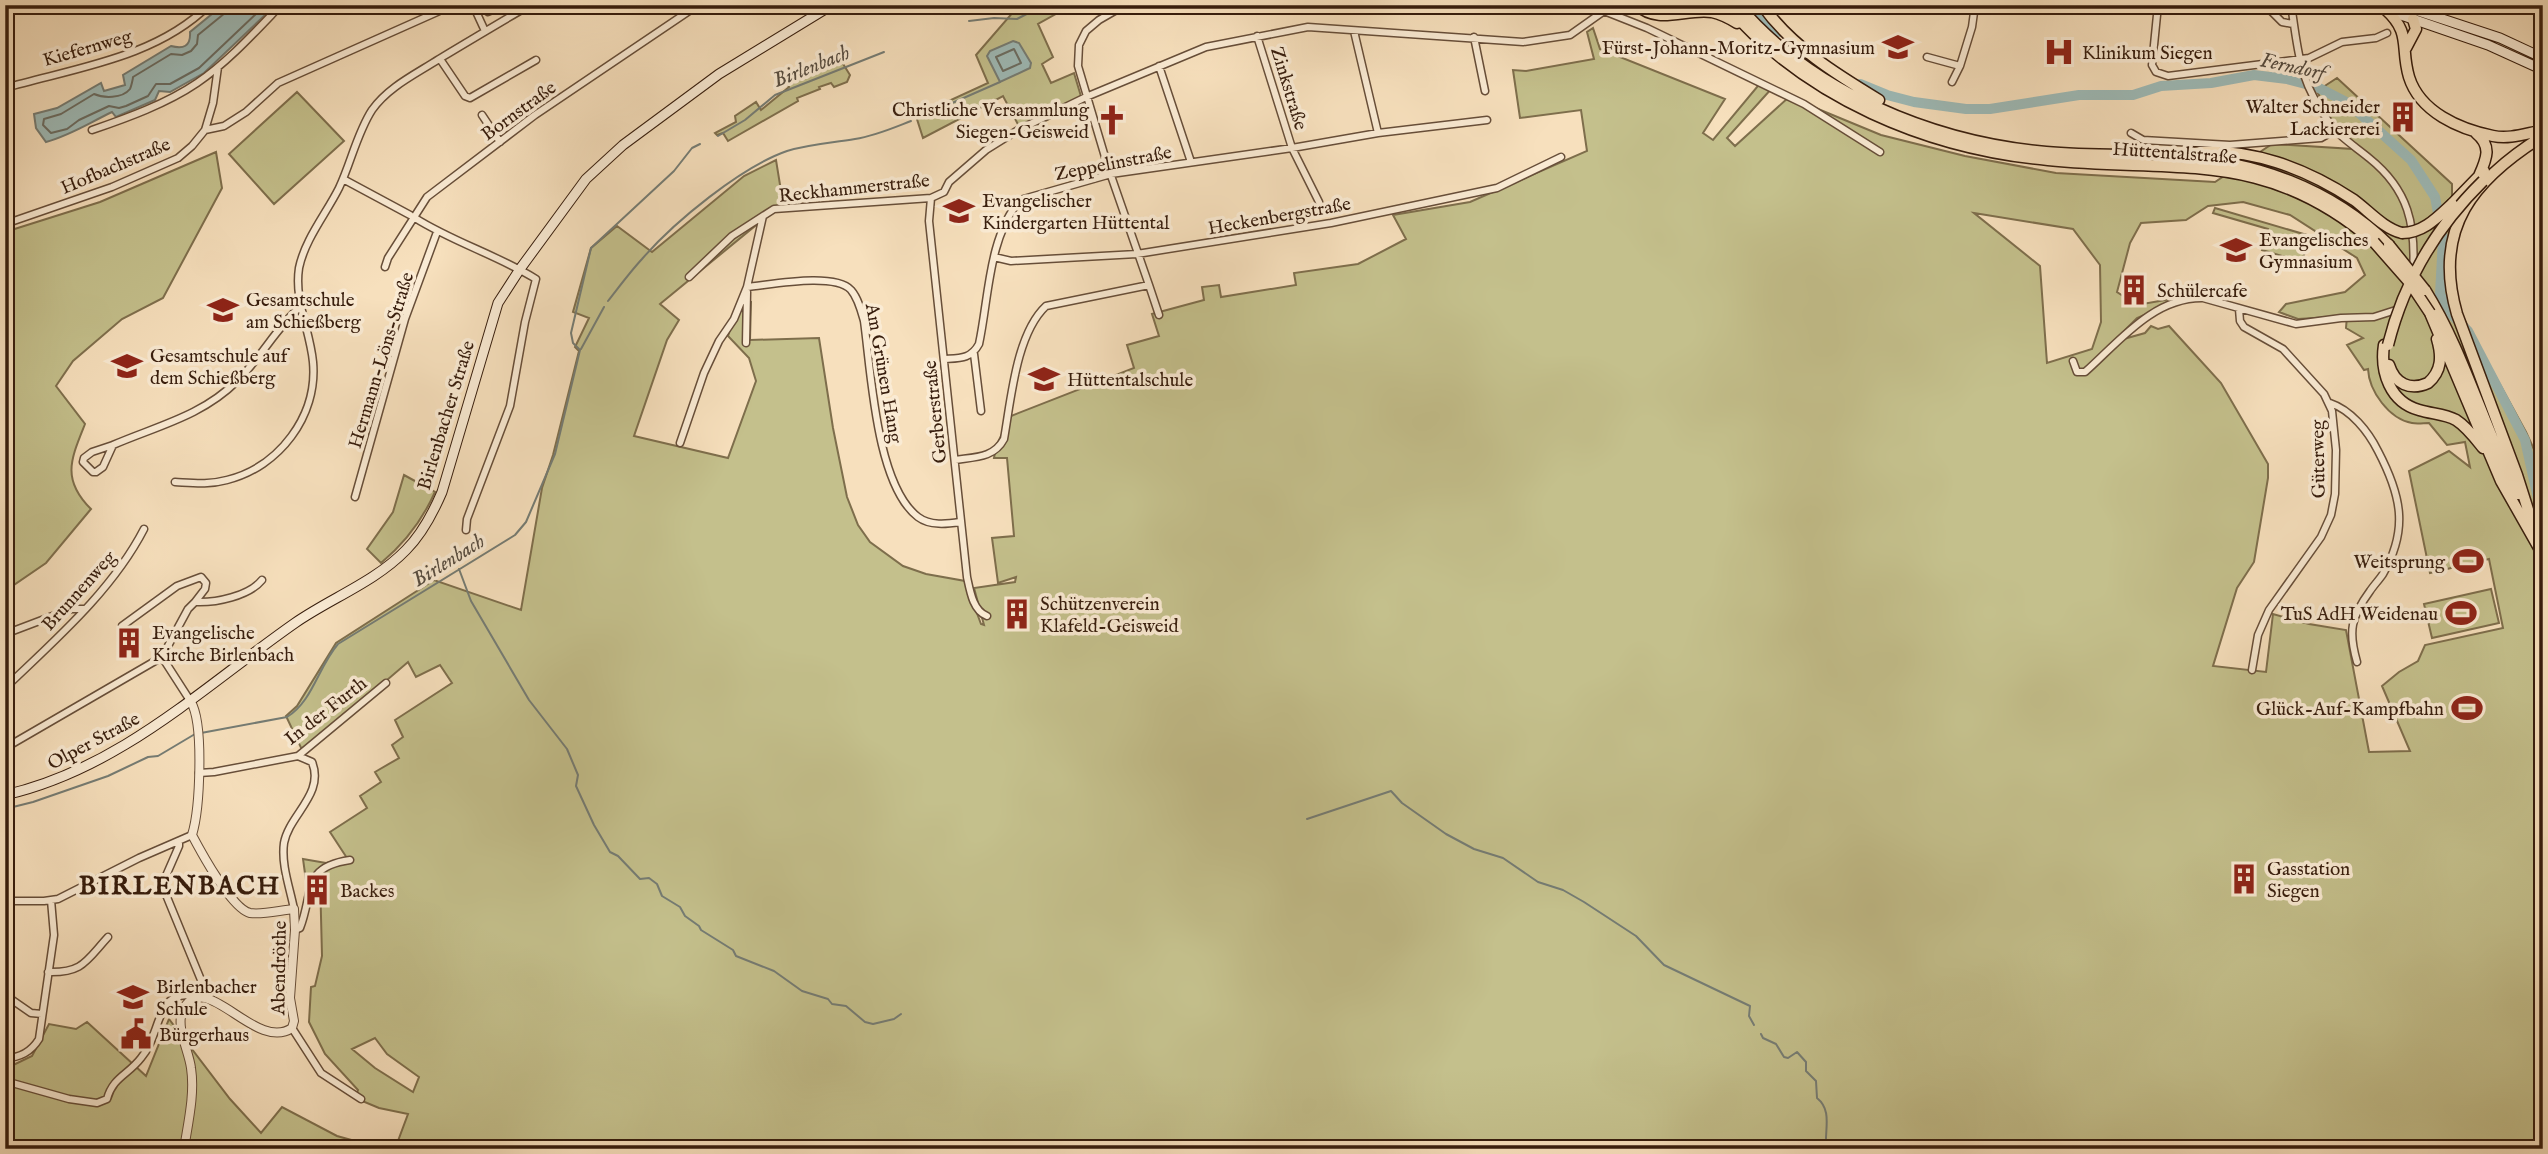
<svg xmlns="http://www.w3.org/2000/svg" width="2548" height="1154" viewBox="0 0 2548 1154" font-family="'IM FELL English',serif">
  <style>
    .green { fill: #c4c08c; stroke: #7e6e4c; stroke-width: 2; fill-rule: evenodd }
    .water { fill: #9ebbb8; stroke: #757c74; stroke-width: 2 }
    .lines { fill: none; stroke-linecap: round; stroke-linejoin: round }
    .shore { stroke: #6a6c62; stroke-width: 2 }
    .stream { stroke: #757c74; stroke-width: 2 }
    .river { stroke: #9ebbb8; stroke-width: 10 }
    .minor-casing { stroke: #674e39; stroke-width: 9 }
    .tertiary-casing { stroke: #674e39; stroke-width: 10 }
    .secondary-casing { stroke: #371d0d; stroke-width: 11 }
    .trunk-casing { stroke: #371d0d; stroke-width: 13 }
    .minor { stroke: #faebd4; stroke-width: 6 }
    .tertiary { stroke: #faebd4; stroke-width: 8 }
    .secondary { stroke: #faebd4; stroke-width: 9 }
    .trunk { stroke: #f7e0bd; stroke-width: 10 }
    .rail-casing { stroke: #371d0d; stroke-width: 4.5 }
    .rail { stroke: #faebd4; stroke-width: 2; stroke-dasharray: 5; stroke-linecap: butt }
    .trunk-bridge-casing { stroke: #371d0d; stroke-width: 13; stroke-linecap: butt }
    .trunk-bridge { stroke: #f7e0bd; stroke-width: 10 }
    .labels { text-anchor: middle; stroke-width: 7; stroke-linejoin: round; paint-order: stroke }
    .street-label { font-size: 19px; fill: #371d0d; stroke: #faebd4 }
    .poi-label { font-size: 19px; fill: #371d0d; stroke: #faebd4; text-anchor: start }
    .water-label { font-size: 21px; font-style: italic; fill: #564c40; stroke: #faebd4 }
    .district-label { font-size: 26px; font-weight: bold; letter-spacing: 2px; fill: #371d0d; stroke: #faebd4 }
  </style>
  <rect width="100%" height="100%" fill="#f7e0bd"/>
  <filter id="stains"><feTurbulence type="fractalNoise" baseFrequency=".00286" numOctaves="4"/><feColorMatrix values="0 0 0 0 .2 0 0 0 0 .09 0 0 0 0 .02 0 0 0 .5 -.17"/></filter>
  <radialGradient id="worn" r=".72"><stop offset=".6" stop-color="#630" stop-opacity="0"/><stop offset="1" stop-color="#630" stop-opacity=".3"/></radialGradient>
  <path class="green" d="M1026 5H1072L1038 24 1053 57 1042 64 1051 83 1074 73 1083 103 1022 132 1003 96 923 138 916 116 988 83 976 55 1014 11Z
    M1593 28 1600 49 1725 99 1703 133 1713 140 1762 81 1773 87 1727 138 1735 146 1789 97 1881 135 1965 156 2056 173 2215 182 2272 144 2354 149 2333 125 2317 91 2337 78 2452 184V297L2526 432 2543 469V1149H395L408 1114 379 1108 355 1098 358 1090 325 1054 309 1022 311 987 315 986 322 956 320 877 307 888 303 859 326 863 347 858 330 832 367 808 360 796 381 782 375 772 399 758 392 745 403 737 395 720 452 683 440 665 416 677 408 662 303 752 286 716 297 706 336 643 434 580 521 610 542 488 553 455 579 351 575 347 589 318 573 312 591 248 617 226 652 252 744 176 776 160 783 203 660 304 679 320 667 340 634 436 728 458 756 381 749 358 728 336 739 301 751 302 750 340 819 338 833 428 847 497 858 525 870 542 903 566 926 574 965 581 981 624 984 625 974 588 1015 582 1016 577 998 583 992 538 1014 536 1007 458H994L996 446 1011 416 1134 368 1127 345 1159 336 1152 314 1204 300 1202 287 1219 285 1221 297 1296 285 1294 273 1358 264 1406 239 1393 215 1470 202 1587 151 1581 110 1520 118 1513 70 1526 71 1594 59 1587 32ZM2243 202 2290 215 2357 258 2365 275 2345 292 2286 304 2279 312 2298 319 2347 316 2346 328 2363 338 2347 345 2364 370 2368 369C2369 391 2389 419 2412 423 2417 424 2424 423 2429 423L2447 445 2465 442 2470 467 2449 451 2409 471 2430 573 2489 559 2503 628 2425 645 2418 661 2399 672 2382 686 2410 751 2369 752 2346 630 2309 624 2273 614 2266 672 2213 666 2237 588 2254 562 2268 478V464L2221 383 2169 326 2158 329 2151 326 2145 333 2113 342 2137 318 2188 296 2137 305 2117 292 2130 243 2141 223 2186 220 2208 206ZM1974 213 2073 229 2100 265 2101 322 2092 349 2047 363 2040 266ZM375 1038 387 1054 419 1077 413 1092 375 1068 352 1049Z
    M840 59 850 75 847 82 834 87 831 83 819 87 820 89 797 98 798 101 728 141 723 133 717 135 715 133 736 122 735 116 756 102 761 110 789 87 788 85Z
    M297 92 344 141 274 204 229 154Z
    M216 152 222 188 163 298 122 319 73 361 56 386 85 424C71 459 61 479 91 509L46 563 5 591V232L100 202Z
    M2215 208 2324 240 2322 245 2308 241 2302 262 2262 250 2268 229 2213 213Z
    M404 475 435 492C422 521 405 543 381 563L367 549 393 512Z
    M2491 589 2499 623 2432 638 2424 604Z
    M169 1019 230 1099 261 1133 282 1107 337 1136 384 1149H5V1069L32 1056 49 1024 76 1029 87 1022 146 1076Z"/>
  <path class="water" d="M223 5H269L264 16 204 73 170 92 159 91 155 100 116 117 112 112C89 123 71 135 46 142L36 128 34 114 57 108 101 83 104 91 125 85 123 75 171 46C183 49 191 47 190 32Z
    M1013 41 1019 43 1031 63 1030 68 1000 82 987 56 990 51Z"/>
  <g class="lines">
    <path class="shore" d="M227 5 225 13 198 35 197 44 191 51 182 55 171 54 133 77C133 79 131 87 130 89 122 99 103 98 94 94L61 114 44 119 43 125 51 133 67 129 79 120 109 106 119 108 126 106 148 96 156 84H170L199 68 258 12 261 5
      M1014 49 1021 63 1003 71 996 57Z"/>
    <path class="stream" d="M969 21 994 18 1017 19 1044 5
      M918 118 1000 82
      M718 136 745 120 775 95 884 52
      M608 301C619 287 630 272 642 259 674 222 741 167 787 151 810 144 832 143 855 139 875 136 893 128 911 121
      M581 349 604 307
      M459 569 471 601 529 700 567 749 578 775 576 786 594 825 610 852 618 856 640 879 649 878 657 884 662 896 680 907 685 916 699 926 701 930 733 950 736 956 774 971 802 991 828 999 832 1004 846 1006 865 1022 873 1024 894 1019 901 1014
      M201 733 287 717C313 701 318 667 338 644L515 535 526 522 555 454 580 350 573 343 571 333 591 248 674 171 692 148 700 144
      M5 809 33 802 108 776 148 757 158 756 195 734
      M1307 819 1391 791 1402 803 1446 834 1474 849 1503 858 1538 882 1563 890 1584 902 1636 936 1664 965 1750 1006 1749 1016 1754 1025
      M1761 1034 1763 1038 1776 1044 1784 1057 1788 1058 1797 1052 1806 1062V1071L1816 1081 1817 1098C1832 1110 1825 1128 1826 1145L1832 1144 1835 1149"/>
    <path class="river" d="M1751 5 1779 32
      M1860 84 1887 95 1914 102 1966 109H1990L2079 95H2133L2161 86 2211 83 2254 75 2287 79 2317 87 2348 103 2411 160 2435 197 2443 239 2440 294 2451 314 2468 331 2525 440 2539 503 2543 509"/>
    <g class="minor-casing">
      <path id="minor" d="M473 5 485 31
        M1527 5 1604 11 1647 28 1804 104 1880 152
        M2158 5 2152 65 2156 72 2168 76 2309 58 2342 42 2376 38 2387 33
        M2265 5 2282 22 2293 24
        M2291 5C2299 54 2298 79 2329 122 2339 137 2356 147 2369 158 2409 190 2416 225 2413 274
        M1789 10 1791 5
        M488 12 504 5
        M1354 31 1378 133
        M1257 36 1292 148 1319 202
        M1474 37 1485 91
        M1927 57 1960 66 1972 27 1975 5
        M440 59 465 96 470 98 536 60
        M1159 66 1191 162
        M1952 82 1960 66
        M5 88C74 68 156 58 209 5
        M482 115 500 142
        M92 130C127 118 166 104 197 83 228 62 255 32 281 5
        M205 130 224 126 246 112 278 83 453 5
        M2131 133 2143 140 2230 145 2321 138 2335 130
        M343 179 410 215
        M931 198 929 221 967 577C970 591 973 611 987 616
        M415 218C453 242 497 255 536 279L525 322 510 406 467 519 466 530
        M5 224 112 187 178 158 192 146 205 130 213 103 218 67
        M994 257 1011 261 1137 254 1331 223 1497 188 1561 157
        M385 267 388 258 427 197 535 115 698 5
        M689 277 732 236 774 209 931 198 944 192 949 182 986 150 1018 130 1086 97 1206 47 1308 27 1523 42 1570 35 1604 11
        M1149 285 1159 315
        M747 287C770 285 834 272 851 290 858 298 861 310 864 321 871 371 876 485 918 517 930 526 947 524 960 522
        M2239 309 2240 321 2244 327 2283 349 2324 394 2332 411 2336 450 2335 494 2331 515 2321 537 2269 610 2258 635 2252 670
        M746 343 747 292
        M974 354 981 411
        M944 359C960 358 971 359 979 344 989 298 988 238 1020 200L1111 174 1292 148 1378 133 1487 120
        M2073 361 2077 372H2085C2118 343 2153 297 2203 298L2296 324 2341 318 2374 317 2399 309
        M2330 403C2351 410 2368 431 2378 451 2401 495 2409 529 2383 574 2379 580 2374 585 2370 591 2351 617 2348 631 2357 662
        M680 443 704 373 719 341 734 319 747 287 763 216
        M113 445 92 452 84 458 83 462 93 472H96L103 467 113 445C157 426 202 416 237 381 261 358 276 328 300 307
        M955 460C975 457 994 458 1004 439 1011 400 1016 334 1046 306L1149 285 1108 167 1078 66 1079 45 1086 31 1099 20 1125 5
        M175 482C193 483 209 485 227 480 279 467 318 416 313 362 310 330 294 301 299 268 305 239 326 214 339 188 351 163 357 133 372 110 388 87 416 74 439 59 469 41 499 23 530 5
        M355 497 405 319 437 232
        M122 626 177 586 201 577 206 583 205 589 195 602
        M5 634 71 609H84
        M5 688C55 640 112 591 144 529
        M191 702 162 657 188 609 195 602C216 603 249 596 262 580
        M5 748 162 657
        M199 773 214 772 298 756 386 683
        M179 841V846L162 885 208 997
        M5 901H44L58 899 139 858 192 835
        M294 909C290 888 281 865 284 843 289 815 325 794 312 762L298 756
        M295 930 300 928C314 893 301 867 350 860
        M48 972C83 973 86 961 108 937
        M5 995 31 1013 42 1014
        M292 1028 321 1073 361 1099
        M5 1058C20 1058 31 1052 39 1039L54 935 51 900
        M5 1081 69 1099 97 1103 107 1099C113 1077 128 1075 141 1058 155 1042 156 1018 167 1004 174 995 187 993 197 998"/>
    </g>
    <g class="tertiary-casing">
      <path id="tertiary" d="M184 1149C188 1123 195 1094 191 1068 189 1051 175 1026 183 1010 205 966 255 1053 292 1028L294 1021 290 998 295 930 294 909C281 910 263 915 250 913 232 909 201 852 192 835 200 809 204 724 191 702"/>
    </g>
    <g class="secondary-casing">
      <path id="secondary" d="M2372 5 2488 45 2543 70
        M2400 5 2500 38 2543 58
        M5 795C119 769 202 688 295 623 331 598 375 582 406 550 422 534 433 513 442 492L498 303 520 269 586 179 623 145 719 74 832 5"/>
    </g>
    <g class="trunk-casing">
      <path id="trunk" d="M1637 5C1658 25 1686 8 1712 12 1721 14 1729 18 1737 23
        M1726 5C1806 98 1927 149 2048 160 2177 173 2265 148 2374 242
        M1738 5C1813 93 1933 142 2046 152 2089 156 2131 154 2174 156 2256 162 2329 187 2389 245
        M1762 5C1792 47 1836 74 1879 100
        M1651 7 1666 8 1671 5
        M2385 9C2412 33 2400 47 2409 77 2420 112 2459 129 2493 136 2507 139 2521 135 2535 132
        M2406 48 2416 29 2413 19
        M2476 133C2492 146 2487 158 2479 176
        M2192 153C2249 146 2307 169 2354 200 2369 211 2383 228 2402 233
        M2452 204 2484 171
        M2425 290C2465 354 2483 427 2518 494
        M2430 313 2501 481 2543 555
        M2384 345C2380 372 2390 402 2419 410 2432 414 2445 414 2456 420 2467 427 2475 438 2483 448
        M2389 365C2395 384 2410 391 2428 383 2442 371 2442 356 2437 339
        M2528 514 2543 539
        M2531 519 2517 475 2457 314C2432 228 2474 179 2543 136"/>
    </g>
    <use href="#minor" class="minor"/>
    <use href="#tertiary" class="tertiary"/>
    <use href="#secondary" class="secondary"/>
    <use href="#trunk" class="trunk"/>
    <g class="rail-casing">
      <path id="rail" d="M2524 5 2543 16"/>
    </g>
    <use href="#rail" class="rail"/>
    <g class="trunk-bridge-casing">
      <path id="trunk-bridge" d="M2402 233C2423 233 2437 218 2452 204
        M2374 242 2410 283 2430 313
        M2389 245 2425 290
        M2388 345C2404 281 2435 228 2483 181"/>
    </g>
    <use href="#trunk-bridge" class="trunk-bridge"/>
  </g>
  <defs>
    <g id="school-bare" transform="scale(2.415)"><path d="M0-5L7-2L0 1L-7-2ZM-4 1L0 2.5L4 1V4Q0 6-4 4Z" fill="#8f2418" stroke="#faebd4" stroke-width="2.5" paint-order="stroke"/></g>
    <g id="hospital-bare" transform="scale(2.415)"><path d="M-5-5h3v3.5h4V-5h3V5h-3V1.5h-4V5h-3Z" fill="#8f2418" stroke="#faebd4" stroke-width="2.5" paint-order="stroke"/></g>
    <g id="building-bare" transform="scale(2.415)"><path d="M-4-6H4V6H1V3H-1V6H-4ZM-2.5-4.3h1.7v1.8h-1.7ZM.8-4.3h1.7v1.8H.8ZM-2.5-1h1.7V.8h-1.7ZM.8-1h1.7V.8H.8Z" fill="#8f2418" stroke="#faebd4" stroke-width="2.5" paint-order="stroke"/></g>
    <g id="church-bare" transform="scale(2.415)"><path d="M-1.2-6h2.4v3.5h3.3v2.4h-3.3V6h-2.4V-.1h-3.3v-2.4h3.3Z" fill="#8f2418" stroke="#faebd4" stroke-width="2.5" paint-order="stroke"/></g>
    <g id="stadium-bare" transform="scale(2.415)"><path d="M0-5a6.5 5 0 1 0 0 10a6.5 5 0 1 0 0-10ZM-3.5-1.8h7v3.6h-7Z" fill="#8f2418" stroke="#faebd4" stroke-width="2.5" paint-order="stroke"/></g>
    <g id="civic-bare" transform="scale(2.415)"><path d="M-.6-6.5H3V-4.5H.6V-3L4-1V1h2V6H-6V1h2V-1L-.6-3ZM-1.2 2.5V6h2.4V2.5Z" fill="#8f2418" stroke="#faebd4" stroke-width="2.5" paint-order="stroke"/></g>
  </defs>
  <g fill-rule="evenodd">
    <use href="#school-bare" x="1898" y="47"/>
    <use href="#hospital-bare" x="2059" y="52"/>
    <use href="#building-bare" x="2403" y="117"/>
    <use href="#church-bare" x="1112" y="120"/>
    <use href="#school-bare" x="959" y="211"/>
    <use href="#school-bare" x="2236" y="250"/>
    <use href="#building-bare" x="2134" y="290"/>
    <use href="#school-bare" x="223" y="310"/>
    <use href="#school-bare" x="127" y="366"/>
    <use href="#school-bare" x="1044" y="379"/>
    <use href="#stadium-bare" x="2468" y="561"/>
    <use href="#stadium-bare" x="2461" y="613"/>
    <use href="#building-bare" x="1017" y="614"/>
    <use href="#building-bare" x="129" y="643"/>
    <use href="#stadium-bare" x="2467" y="708"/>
    <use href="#building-bare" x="2244" y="879"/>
    <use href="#building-bare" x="317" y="890"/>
    <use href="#school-bare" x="133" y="997"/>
    <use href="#civic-bare" x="136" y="1034"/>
  </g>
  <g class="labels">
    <g class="street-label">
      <text transform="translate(87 47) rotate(-16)" y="7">Kiefernweg</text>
      <text transform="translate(1290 88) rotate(73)" y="7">Zinkstraße</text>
      <text transform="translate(518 110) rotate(-36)" y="7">Bornstraße</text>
      <text transform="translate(2175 152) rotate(4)" y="7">Hüttentalstraße</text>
      <text transform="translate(1113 162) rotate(-11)" y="7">Zeppelinstraße</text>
      <text transform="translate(115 165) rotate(-23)" y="7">Hofbachstraße</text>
      <text transform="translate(854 187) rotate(-6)" y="7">Reckhammerstraße</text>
      <text transform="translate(1279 215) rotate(-10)" y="7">Heckenbergstraße</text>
      <text transform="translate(380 360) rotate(-73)" y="7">Hermann-Löns-Straße</text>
      <text transform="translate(885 373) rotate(80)" y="7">Am Grünen Hang</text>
      <text transform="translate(934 412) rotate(-96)" y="7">Gerberstraße</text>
      <text transform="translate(445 415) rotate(-73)" y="7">Birlenbacher Straße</text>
      <text transform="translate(2317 459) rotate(-91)" y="7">Güterweg</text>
      <text transform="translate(78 590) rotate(-48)" y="7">Brunnenweg</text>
      <text transform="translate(325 710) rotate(-38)" y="7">In der Furth</text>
      <text transform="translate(93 740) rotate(-28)" y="7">Olper Straße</text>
      <text transform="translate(278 968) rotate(-89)" y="7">Abendröthe</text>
    </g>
    <g class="poi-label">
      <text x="1875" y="54" text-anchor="end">Fürst-Johann-Moritz-Gymnasium</text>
      <text x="2082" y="59">Klinikum Siegen</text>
      <text x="2380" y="113" text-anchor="end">Walter Schneider<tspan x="2380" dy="22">Lackiererei</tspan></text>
      <text x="1089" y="116" text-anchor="end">Christliche Versammlung<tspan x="1089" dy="22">Siegen-Geisweid</tspan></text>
      <text x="982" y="207">Evangelischer<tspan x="982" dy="22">Kindergarten Hüttental</tspan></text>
      <text x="2259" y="246">Evangelisches<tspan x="2259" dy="22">Gymnasium</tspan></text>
      <text x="2157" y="297">Schülercafe</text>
      <text x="246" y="306">Gesamtschule<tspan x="246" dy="22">am Schießberg</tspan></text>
      <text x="150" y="362">Gesamtschule auf<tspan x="150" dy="22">dem Schießberg</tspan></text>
      <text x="1067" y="386">Hüttentalschule</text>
      <text x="2445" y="568" text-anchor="end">Weitsprung</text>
      <text x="1040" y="610">Schützenverein<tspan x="1040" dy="22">Klafeld-Geisweid</tspan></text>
      <text x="2438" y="620" text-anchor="end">TuS AdH Weidenau</text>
      <text x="152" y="639">Evangelische<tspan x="152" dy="22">Kirche Birlenbach</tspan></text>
      <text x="2444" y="715" text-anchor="end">Glück-Auf-Kampfbahn</text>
      <text x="2267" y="875">Gasstation<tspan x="2267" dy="22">Siegen</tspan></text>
      <text x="340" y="897">Backes</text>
      <text x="156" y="993">Birlenbacher<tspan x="156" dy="22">Schule</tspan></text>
      <text x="159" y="1041">Bürgerhaus</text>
    </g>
    <g class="water-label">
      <text transform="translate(811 66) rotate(-22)" y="7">Birlenbach</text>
      <text transform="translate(2293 66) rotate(12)" y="7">Ferndorf</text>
      <text transform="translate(448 560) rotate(-32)" y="7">Birlenbach</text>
    </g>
    <g class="district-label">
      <text x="180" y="894">BIRLENBACH</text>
    </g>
  </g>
  <rect width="2548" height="1154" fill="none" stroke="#f7e0bd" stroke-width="28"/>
  <rect x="7" y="7" width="2534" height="1140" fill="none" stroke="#371d0d" stroke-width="3.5"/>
  <rect x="14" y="14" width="2520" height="1126" fill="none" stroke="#371d0d" stroke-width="2"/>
  <rect width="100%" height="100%" filter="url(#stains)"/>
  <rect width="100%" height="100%" fill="url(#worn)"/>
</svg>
